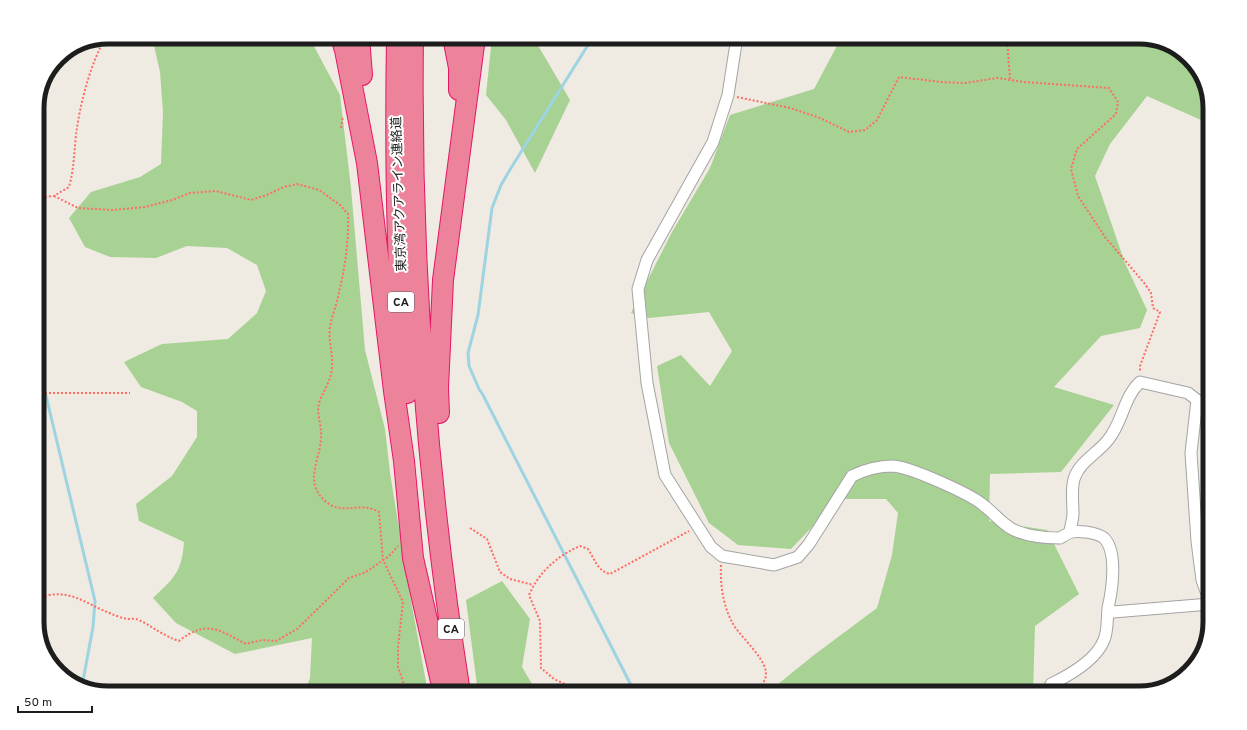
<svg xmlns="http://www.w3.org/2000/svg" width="1247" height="730" viewBox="0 0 1247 730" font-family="Overpass,'Noto Sans JP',sans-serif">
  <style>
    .forest { fill: #a8d293 }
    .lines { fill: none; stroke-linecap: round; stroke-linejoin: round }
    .stream { stroke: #9ed4e1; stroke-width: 3 }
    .street-casing { stroke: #a4a4a4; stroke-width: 13 }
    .highway-casing { stroke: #e61566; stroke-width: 22 }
    .path { stroke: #ff6c63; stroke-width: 2; stroke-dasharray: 2 2; stroke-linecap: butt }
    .street { stroke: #fff; stroke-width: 11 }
    .highway { stroke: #ed829b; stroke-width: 20 }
    .labels { text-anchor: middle; stroke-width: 4; stroke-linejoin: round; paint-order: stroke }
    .shield { fill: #fff; stroke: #616161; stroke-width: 1 }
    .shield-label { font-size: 12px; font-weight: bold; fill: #1d1d1d }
    .street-label { font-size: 13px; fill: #1d1d1d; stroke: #fff }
    .rim { fill: none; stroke: #1d1d1d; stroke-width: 5 }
  </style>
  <rect width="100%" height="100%" fill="#efeae2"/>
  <path class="forest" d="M152 37H309L340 95 351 188 365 350 385 429 390 473 410 595 428 693H304L310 678 312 638 235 654 176 623 153 598C174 578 182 572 184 542L139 521 136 504 172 476 197 437V411L182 402 141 387 124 362 162 344 228 339 257 313 266 291 257 265 227 248 187 246 156 258 110 257 85 247 69 218 91 192 140 177 161 164 163 112 160 72Z
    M492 37H533L570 100 535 173 506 120 486 95Z
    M839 37H1139L1174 46 1200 72 1210 104V124L1147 96 1110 144 1095 176 1125 263 1147 310 1140 328 1101 336 1054 387 1114 405 1061 472 990 474 989 521 1047 530 1079 594 1035 626 1033 693H767L814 655 877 608 892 555 898 513 886 499H839L791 549 738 545 709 523 669 443 657 366 681 355 710 386 732 351 709 312 649 318 631 313 672 232 710 168 730 115 814 89 839 42Z
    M502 581 530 619 522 667 532 684 552 693H478L466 600Z"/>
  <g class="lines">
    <path class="stream" d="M593 37 511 168 501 185 492 208 478 315 468 353 469 366 479 389 483 395 635 693
      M37 358 95 601 93 627 82 686"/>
    <g class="street-casing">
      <path id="street" d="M737 37 728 95 713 142 647 260 638 289 647 383 665 475 711 547 722 556 774 565 798 557 809 544 852 476C864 470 879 466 893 466 910 467 968 493 982 504 993 512 1001 523 1012 529 1027 537 1044 538 1060 538 1071 531 1073 531 1086 532 1092 533 1099 534 1104 538 1118 552 1112 591 1108 608L1113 612 1210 604
        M1070 531C1071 525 1073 519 1073 513 1073 502 1071 490 1074 479 1079 462 1098 453 1108 440 1123 422 1123 398 1140 382L1188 393 1197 400 1191 453 1197 541 1202 580 1210 602
        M1051 684C1070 675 1096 660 1104 640 1108 631 1107 618 1108 608"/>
    </g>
    <g class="highway-casing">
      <path id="highway" d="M341 37 345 50 367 163 394 391 404 461 413 558 443 690
        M359 37 362 75
        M397 37C395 155 396 275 407 393
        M413 37C410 257 426 476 460 693
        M453 37 459 68V90
        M439 413 438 388 443 280 475 37"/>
    </g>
    <path class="path" d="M1007 37 1010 80
      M737 97 790 108 820 118 849 132 865 130 877 120 899 77 941 82 965 83 997 78 1024 82 1109 88 1118 102 1116 114 1077 149 1071 169 1078 196 1105 237 1145 284 1151 293 1153 308 1160 312 1140 366V372
      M341 128 343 116
      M54 196 78 208 112 210 145 207 172 200 190 193 216 191 251 200 264 196 284 187 297 184 319 190 340 205 348 214C349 239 345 268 339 292 337 304 332 315 330 327 328 340 333 353 332 366 332 380 323 391 319 403 316 413 322 426 321 436 321 459 304 480 323 499 341 518 359 500 379 512L383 560 403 602 398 647V667L407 693
      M37 198 54 196 69 187C74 169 74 153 76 135 80 104 90 64 106 37
      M37 393H130
      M470 528 487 539 500 572 510 579 533 585
      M721 565C720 584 723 605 732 622 739 637 772 662 765 679 763 685 758 689 753 693
      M37 598C70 587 83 603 112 614 116 616 122 618 127 619 131 619 135 618 139 620 153 627 164 636 179 641 207 619 219 630 246 644L262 640 276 641 297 629 349 578 366 572 389 556 398 546
      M570 693 569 686 554 679 541 668 540 621 529 595C539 572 557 556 580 546L588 549C595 559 597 571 610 574L689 531"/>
    <use href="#street" class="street"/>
    <use href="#highway" class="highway"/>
  </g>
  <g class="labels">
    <g class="shield">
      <rect x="388" y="292" width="26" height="20" rx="3"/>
      <rect x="438" y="619" width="26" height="20" rx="3"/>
    </g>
    <g class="shield-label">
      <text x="401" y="306">CA</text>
      <text x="451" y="633">CA</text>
    </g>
    <g class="street-label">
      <text transform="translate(398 194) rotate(-92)" y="5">東京湾アクアライン連絡道</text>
    </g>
  </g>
  <path d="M0 0H1247V730H0ZM108 44H1139A64 64 0 0 1 1203 108V622A64 64 0 0 1 1139 686H108A64 64 0 0 1 44 622V108A64 64 0 0 1 108 44Z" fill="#fff" fill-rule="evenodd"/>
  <path class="rim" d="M108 44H1139A64 64 0 0 1 1203 108V622A64 64 0 0 1 1139 686H108A64 64 0 0 1 44 622V108A64 64 0 0 1 108 44Z"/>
  <path d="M18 706v6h74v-6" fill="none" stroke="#1d1d1d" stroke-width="2"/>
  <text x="24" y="706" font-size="12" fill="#1d1d1d" stroke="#ffffff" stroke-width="3" paint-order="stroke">50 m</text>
</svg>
